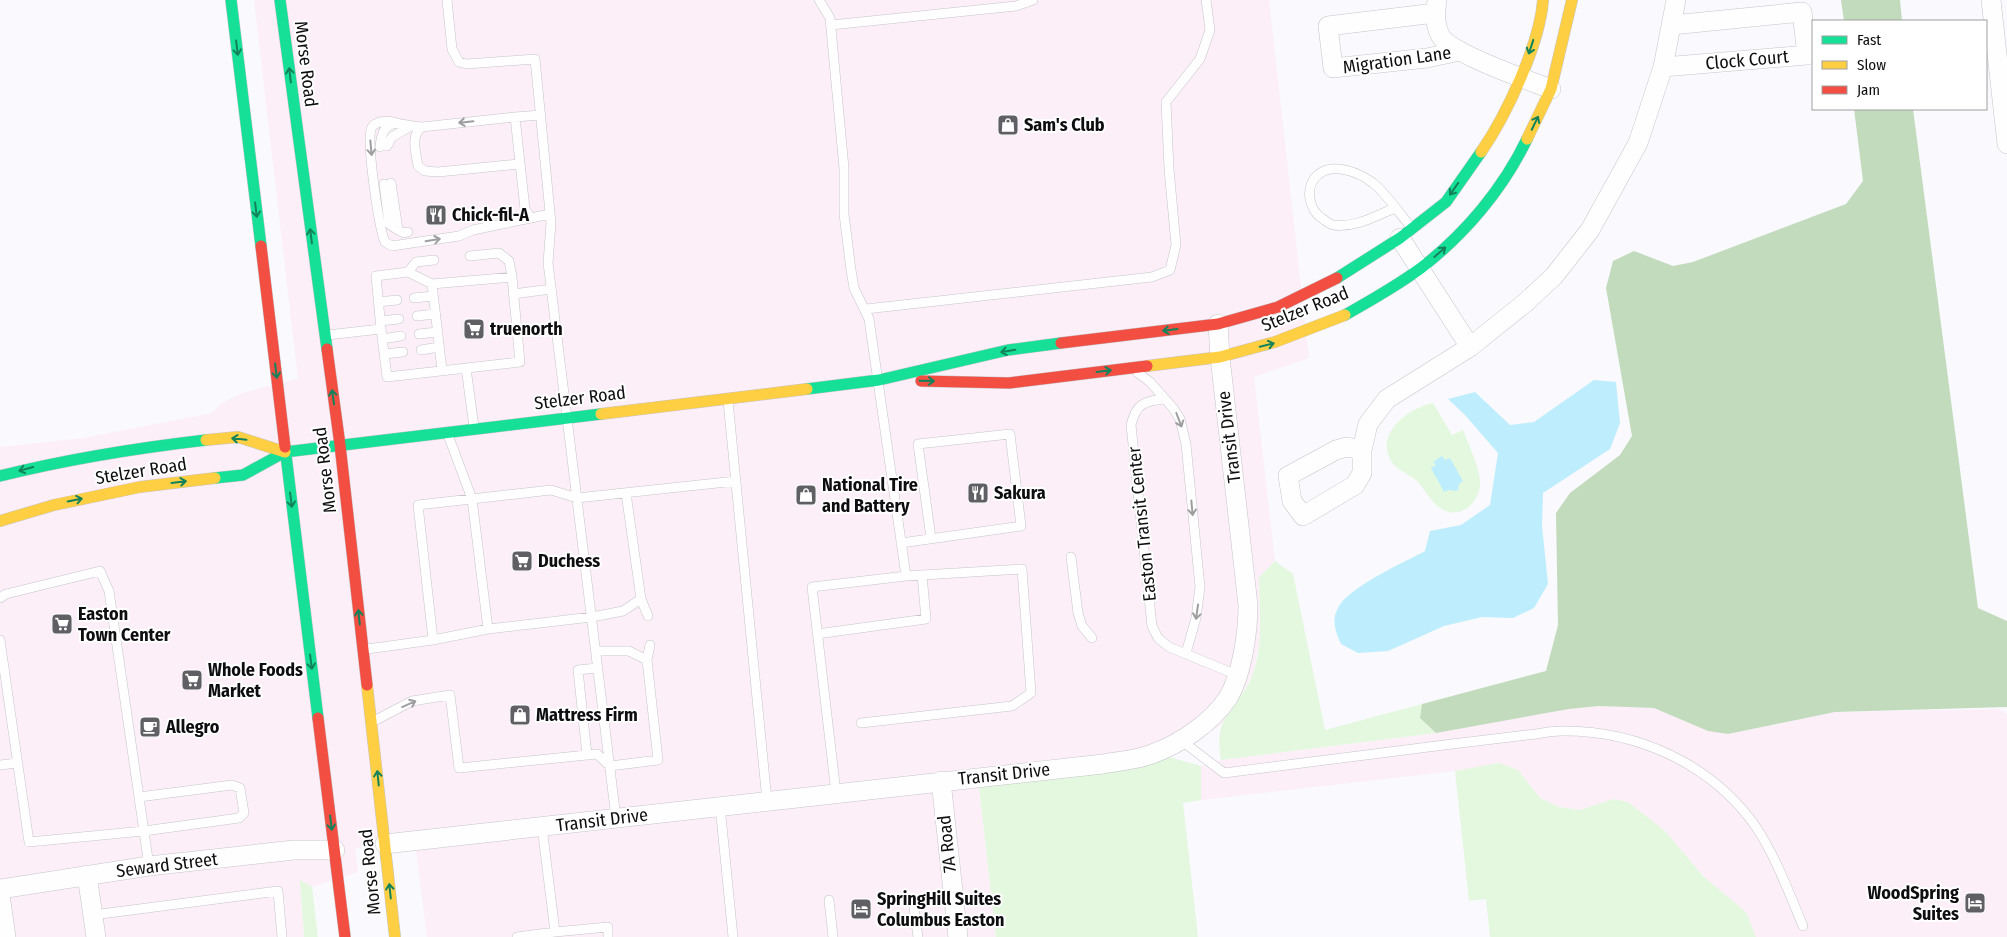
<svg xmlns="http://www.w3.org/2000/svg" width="2007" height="937" viewBox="0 0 2007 937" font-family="'Fira Sans Condensed',sans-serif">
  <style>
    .commercial { fill: #fceff8 }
    .green { fill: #e4f8df }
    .forest { fill: #c3dbbd }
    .water { fill: #beeefd }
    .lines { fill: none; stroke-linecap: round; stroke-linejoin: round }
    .lane-casing { stroke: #c5c5c9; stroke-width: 10 }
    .street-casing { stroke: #c5c5c9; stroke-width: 20 }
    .fast-casing { stroke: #c5c5c9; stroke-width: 12 }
    .slow-casing { stroke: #c5c5c9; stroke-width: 12 }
    .jam-casing { stroke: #c5c5c9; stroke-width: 12 }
    .lane { stroke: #fefeff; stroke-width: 9 }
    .street { stroke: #fefeff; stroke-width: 19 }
    .fast { stroke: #16e098; stroke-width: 11 }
    .slow { stroke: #ffcf43; stroke-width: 11 }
    .jam { stroke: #f24e42; stroke-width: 11 }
    .oneway { stroke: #12825b }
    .oneway2 { stroke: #9e9ea0 }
    .labels { text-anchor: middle; stroke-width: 4; stroke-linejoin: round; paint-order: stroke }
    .street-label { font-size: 18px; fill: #0e0e11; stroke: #fff }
    .poi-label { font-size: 18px; font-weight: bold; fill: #0e0e11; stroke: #fff; text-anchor: start }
  </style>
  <rect width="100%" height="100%" fill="#f9f9fe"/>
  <path class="commercial" d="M254 0H1269L1309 358 1254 377 1275 561 1259 577 1260 640 1253 673 1239 700 1223 723 1196 743 1169 757 1140 767 979 787 996 937H427L415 842 355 848 358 872 312 887 300 880 304 937H0V447L84 438 212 413 221 404 242 393 298 379Z
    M1599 706 1654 708 1708 731 1728 734 1835 712 1999 709 2007 714V937H1756L1746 912 1704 877 1665 831 1614 799 1580 810 1559 807 1540 798 1518 770 1499 763 1455 771 1201 800V766L1221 760 1436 733 1569 709Z"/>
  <path class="green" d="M1433 403 1452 435 1463 430C1469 446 1478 463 1480 480 1482 501 1460 522 1440 508 1431 502 1425 490 1418 482 1411 475 1396 470 1391 461 1375 433 1408 408 1433 403Z
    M1275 561 1293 574 1325 730 1422 704 1420 718 1436 733 1221 760C1219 748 1218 734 1223 722 1231 706 1247 692 1253 673 1264 643 1259 608 1259 577Z
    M1169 757 1201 766V800L1183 803 1198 937H996L979 787 1140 767Z
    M1499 763 1518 770 1540 798 1559 807 1580 810 1614 799 1628 802 1665 831 1704 877 1746 912 1756 937H1490L1486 899 1469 901 1455 771Z
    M300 880 312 887 318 937H304Z"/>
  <path class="forest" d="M1841 0H1900L1902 21H1844Z
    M1854 109H1913L1978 608 2007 621V707L1835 712 1728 734 1708 731 1654 708 1599 706 1569 709 1436 733 1420 718 1422 704 1546 671 1558 625 1556 513 1570 493 1620 455 1632 436 1606 288 1613 261 1634 251 1673 266 1693 262 1846 204 1863 181Z"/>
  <path class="water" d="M1594 380 1616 382 1620 423 1610 449 1543 493 1542 526 1548 584 1534 608 1513 618 1482 617 1444 626 1388 651 1358 653 1341 644C1336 633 1331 620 1338 608 1348 587 1403 563 1425 551L1430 531 1461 525 1490 505 1498 453 1465 415 1448 399 1475 392 1510 425 1534 422Z
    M1442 456 1445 460 1450 458 1463 481 1459 484 1458 490 1456 491 1449 490 1444 492 1431 468 1436 465 1433 462Z"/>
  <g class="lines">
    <g class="lane-casing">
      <path id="lane" d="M447 0 452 49 459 62 467 64 535 59 551 223 548 263 616 818
        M819 0 830 18 844 168V214L851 270 854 288 869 319 906 576
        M831 25 1016 6 1033 0
        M541 115 515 117 525 209 531 218 550 214
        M515 117 422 127C410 135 416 153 418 166L425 171 438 172 519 164
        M398 123C390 121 378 120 372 127 365 136 379 228 385 242L392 246 459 236 473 230 531 218
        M387 146 392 137 411 126
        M380 147C383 114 399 125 422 127
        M391 183 398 230 404 233 408 232
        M384 184 389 224 398 230
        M1395 208C1375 216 1356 228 1333 225 1329 224 1326 221 1323 219 1308 210 1304 185 1319 174 1334 162 1360 173 1373 183 1384 191 1400 214 1410 226
        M470 256 499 253 509 261 512 277
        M408 272 416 262 434 260
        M432 284 442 370
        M513 294 551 289
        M414 298 433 296
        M378 302 397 300
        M866 309 1152 277 1170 270 1176 245 1169 169 1166 102 1200 59 1210 30 1206 0
        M417 316 435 314
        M380 321 399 319
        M419 334 437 332
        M327 335 381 329 387 377 520 362 512 277 432 284 408 272 376 276 381 329
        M382 339 401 336
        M421 350 439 347
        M384 354 403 352
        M466 368 474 427
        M1138 373 1150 382 1173 408 1180 419 1186 444 1200 587 1196 618 1186 653
        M1164 399C1144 401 1136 404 1131 425L1152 626 1158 638 1169 647 1237 675
        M728 401 767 801
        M448 435 472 499 488 629
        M626 493 641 599 648 616
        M901 543 1021 526 1010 434 918 444 931 538
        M1071 557 1078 613 1082 626 1092 638
        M0 598 6 594 100 571 109 591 149 866
        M817 634 926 619 922 575
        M0 640 29 842 144 831 239 818 244 813 240 788 232 785 139 797
        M433 640 488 629 592 617 623 611 641 599
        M367 649 433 640 418 505 551 490 577 498 736 481
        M596 651H629L647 660
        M374 721 412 701 450 695 459 768 597 754 610 766 658 760 647 660 650 645
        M1182 741 1224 773C1300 763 1376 754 1452 744 1477 741 1502 738 1527 735 1538 734 1550 731 1561 731 1637 730 1712 764 1756 827 1776 857 1789 893 1803 926
        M587 755 578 670 597 668
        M0 765 17 763
        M836 793 812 587 906 576 1022 569 1031 693 1012 706 861 723
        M720 806 733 937
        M542 827 555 932 608 927V937
        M829 900 833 937
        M914 908 918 937
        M93 915 278 891 282 937
        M517 937 555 932"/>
    </g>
    <g class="street-casing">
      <path id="street" d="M1991 0 2007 144
        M1437 1C1435 12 1435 25 1440 35 1449 53 1530 81 1551 89
        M1435 13 1328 26 1333 68 1427 58 1460 51
        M1663 67 1807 55 1802 12 1672 25
        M1400 238 1470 347
        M1362 450 1347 447 1336 450 1288 476 1292 501 1303 516 1355 485 1362 473V450L1368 424 1387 399 1470 347 1525 303 1554 276 1590 230 1638 143 1663 67 1676 0
        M941 781 958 937
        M385 844 1103 764C1119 761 1137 760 1152 754 1180 744 1211 723 1228 698 1242 675 1248 632 1248 605L1220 357 1218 324
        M87 875 96 937
        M0 889 149 866 294 850H335
        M0 895 6 937"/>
    </g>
    <g class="fast-casing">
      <path id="fast" d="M231 0 261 246
        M280 0 327 349
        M1337 278 1400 238 1446 202 1481 152
        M1345 315C1370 301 1398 285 1421 268 1465 234 1503 189 1527 139
        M807 389 879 380 1008 350 1061 343
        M285 447 318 718
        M0 476C68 459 137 448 206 440
        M215 478 243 475 285 452 601 414"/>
    </g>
    <g class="slow-casing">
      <path id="slow" d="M1527 139 1551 89 1572 0
        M1481 152C1506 116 1540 44 1543 0
        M1147 366 1220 357 1275 342 1345 315
        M601 414 807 389
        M206 440 238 437 285 452
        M0 521 54 505 140 487 215 478
        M367 685 395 937"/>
    </g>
    <g class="jam-casing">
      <path id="jam" d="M261 246 285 447
        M1061 343 1218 324 1278 307 1337 278
        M327 349 340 445 367 685
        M921 381 1009 383 1147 366
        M318 718 345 937"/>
    </g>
    <use href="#lane" class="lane"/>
    <use href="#street" class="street"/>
    <use href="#fast" class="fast"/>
    <use href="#slow" class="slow"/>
    <use href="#jam" class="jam"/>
  </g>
  <defs><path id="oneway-shaft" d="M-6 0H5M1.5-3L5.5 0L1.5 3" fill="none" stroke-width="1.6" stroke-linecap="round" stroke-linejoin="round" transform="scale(1.25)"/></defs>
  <g class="oneway">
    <use href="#oneway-shaft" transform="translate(1531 47) rotate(108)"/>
    <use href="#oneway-shaft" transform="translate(237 48) rotate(83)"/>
    <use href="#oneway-shaft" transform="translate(290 75) rotate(-97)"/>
    <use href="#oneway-shaft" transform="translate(1535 123) rotate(-64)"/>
    <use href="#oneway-shaft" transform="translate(1454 189) rotate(125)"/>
    <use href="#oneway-shaft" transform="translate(256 210) rotate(83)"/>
    <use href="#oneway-shaft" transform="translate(311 236) rotate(-97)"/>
    <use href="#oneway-shaft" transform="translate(1440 252) rotate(-41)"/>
    <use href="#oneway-shaft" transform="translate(1170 330) rotate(173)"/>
    <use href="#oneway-shaft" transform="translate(1267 345) rotate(-14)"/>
    <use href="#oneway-shaft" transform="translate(1008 351) rotate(170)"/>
    <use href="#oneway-shaft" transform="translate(276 371) rotate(83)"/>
    <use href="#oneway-shaft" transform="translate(1104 371) rotate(-7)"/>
    <use href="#oneway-shaft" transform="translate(927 381) rotate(1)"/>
    <use href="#oneway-shaft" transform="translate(333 397) rotate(-98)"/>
    <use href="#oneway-shaft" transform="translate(239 439) rotate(-174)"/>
    <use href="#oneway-shaft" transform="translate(26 469) rotate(165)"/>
    <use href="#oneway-shaft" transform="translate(179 482) rotate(-7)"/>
    <use href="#oneway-shaft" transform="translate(75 500) rotate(-11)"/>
    <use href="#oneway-shaft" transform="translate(291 500) rotate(83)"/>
    <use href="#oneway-shaft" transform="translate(359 617) rotate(-96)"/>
    <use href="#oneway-shaft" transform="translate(311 662) rotate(83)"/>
    <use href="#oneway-shaft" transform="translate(378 778) rotate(-96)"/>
    <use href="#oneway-shaft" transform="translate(331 823) rotate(83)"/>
    <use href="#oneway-shaft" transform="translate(390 891) rotate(-96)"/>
  </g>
  <g class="oneway2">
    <use href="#oneway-shaft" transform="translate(466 122) rotate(174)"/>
    <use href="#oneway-shaft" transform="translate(371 148) rotate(85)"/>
    <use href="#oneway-shaft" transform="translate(433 240) rotate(-9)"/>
    <use href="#oneway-shaft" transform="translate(1179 420) rotate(69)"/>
    <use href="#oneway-shaft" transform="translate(1192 508) rotate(85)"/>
    <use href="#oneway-shaft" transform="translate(1197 612) rotate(98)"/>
    <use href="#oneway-shaft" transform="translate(409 704) rotate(-24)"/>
  </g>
  <defs>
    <g id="shop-square" transform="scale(1.125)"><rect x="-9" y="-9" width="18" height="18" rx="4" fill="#606064" stroke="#fff"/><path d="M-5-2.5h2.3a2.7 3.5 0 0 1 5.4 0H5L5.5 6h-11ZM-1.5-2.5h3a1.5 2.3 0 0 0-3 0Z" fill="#fff"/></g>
    <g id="restaurant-square" transform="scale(1.125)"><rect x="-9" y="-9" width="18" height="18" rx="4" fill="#606064" stroke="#fff"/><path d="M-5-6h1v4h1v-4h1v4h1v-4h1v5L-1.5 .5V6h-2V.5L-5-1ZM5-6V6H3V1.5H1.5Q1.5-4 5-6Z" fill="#fff"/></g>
    <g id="supermarket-square" transform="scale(1.125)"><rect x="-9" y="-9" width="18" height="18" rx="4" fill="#606064" stroke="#fff"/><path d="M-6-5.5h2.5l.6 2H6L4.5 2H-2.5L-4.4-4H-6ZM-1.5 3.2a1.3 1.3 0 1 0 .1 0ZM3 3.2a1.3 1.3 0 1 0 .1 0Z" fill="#fff"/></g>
    <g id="cafe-square" transform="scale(1.125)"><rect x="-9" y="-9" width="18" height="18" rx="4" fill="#606064" stroke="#fff"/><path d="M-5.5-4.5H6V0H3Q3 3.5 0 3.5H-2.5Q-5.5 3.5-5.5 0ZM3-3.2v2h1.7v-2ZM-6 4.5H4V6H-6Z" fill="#fff"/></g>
    <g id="hotel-square" transform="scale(1.125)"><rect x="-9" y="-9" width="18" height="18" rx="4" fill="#606064" stroke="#fff"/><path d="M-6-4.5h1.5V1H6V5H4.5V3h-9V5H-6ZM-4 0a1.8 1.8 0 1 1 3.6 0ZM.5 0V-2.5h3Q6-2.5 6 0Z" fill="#fff"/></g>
  </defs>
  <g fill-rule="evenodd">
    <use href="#shop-square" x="1008" y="125"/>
    <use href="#restaurant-square" x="436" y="215"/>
    <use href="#supermarket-square" x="474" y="329"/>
    <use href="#restaurant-square" x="978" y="493"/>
    <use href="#shop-square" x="806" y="495"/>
    <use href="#supermarket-square" x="522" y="561"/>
    <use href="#supermarket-square" x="62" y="624"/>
    <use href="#supermarket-square" x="192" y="680"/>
    <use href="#shop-square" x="520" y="715"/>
    <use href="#cafe-square" x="150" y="727"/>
    <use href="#hotel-square" x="1975" y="903"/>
    <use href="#hotel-square" x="861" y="909"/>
  </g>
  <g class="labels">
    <g class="street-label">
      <text transform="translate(1397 60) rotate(-8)" y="6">Migration Lane</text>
      <text transform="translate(1747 60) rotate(-5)" y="6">Clock Court</text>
      <text transform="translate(306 64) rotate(83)" y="6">Morse Road</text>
      <text transform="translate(1305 309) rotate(-22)" y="6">Stelzer Road</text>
      <text transform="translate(580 398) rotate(-7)" y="6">Stelzer Road</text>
      <text transform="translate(1229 437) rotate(-97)" y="6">Transit Drive</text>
      <text transform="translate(325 470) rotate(-97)" y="6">Morse Road</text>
      <text transform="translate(141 471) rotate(-9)" y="6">Stelzer Road</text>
      <text transform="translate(1142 524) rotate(-96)" y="6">Easton Transit Center</text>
      <text transform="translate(1004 774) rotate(-6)" y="6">Transit Drive</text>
      <text transform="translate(602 820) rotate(-7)" y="6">Transit Drive</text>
      <text transform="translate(947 844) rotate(-96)" y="6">7A Road</text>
      <text transform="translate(167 865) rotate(-7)" y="6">Seward Street</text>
      <text transform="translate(370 872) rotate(-96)" y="6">Morse Road</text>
    </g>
    <g class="poi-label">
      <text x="1024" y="131">Sam's Club</text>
      <text x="452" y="221">Chick-fil-A</text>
      <text x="490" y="335">truenorth</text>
      <text x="822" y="491">National Tire<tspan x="822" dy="21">and Battery</tspan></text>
      <text x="994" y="499">Sakura</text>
      <text x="538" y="567">Duchess</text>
      <text x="78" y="620">Easton<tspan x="78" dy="21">Town Center</tspan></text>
      <text x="208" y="676">Whole Foods<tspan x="208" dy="21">Market</tspan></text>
      <text x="536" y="721">Mattress Firm</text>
      <text x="166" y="733">Allegro</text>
      <text x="1959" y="899" text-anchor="end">WoodSpring<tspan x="1959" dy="21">Suites</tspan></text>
      <text x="877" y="905">SpringHill Suites<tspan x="877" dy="21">Columbus Easton</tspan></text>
    </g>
  </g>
  <rect x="1812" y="20" width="175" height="90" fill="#ffffff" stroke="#9f9fa0"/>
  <rect x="1822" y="36" width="25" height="8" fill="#16e098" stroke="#9f9fa0"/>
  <text x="1857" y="45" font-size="15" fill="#0e0e11">Fast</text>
  <rect x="1822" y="61" width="25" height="8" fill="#ffcf43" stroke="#9f9fa0"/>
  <text x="1857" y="70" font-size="15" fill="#0e0e11">Slow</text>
  <rect x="1822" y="86" width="25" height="8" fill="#f24e42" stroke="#9f9fa0"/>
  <text x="1857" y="95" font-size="15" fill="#0e0e11">Jam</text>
</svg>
